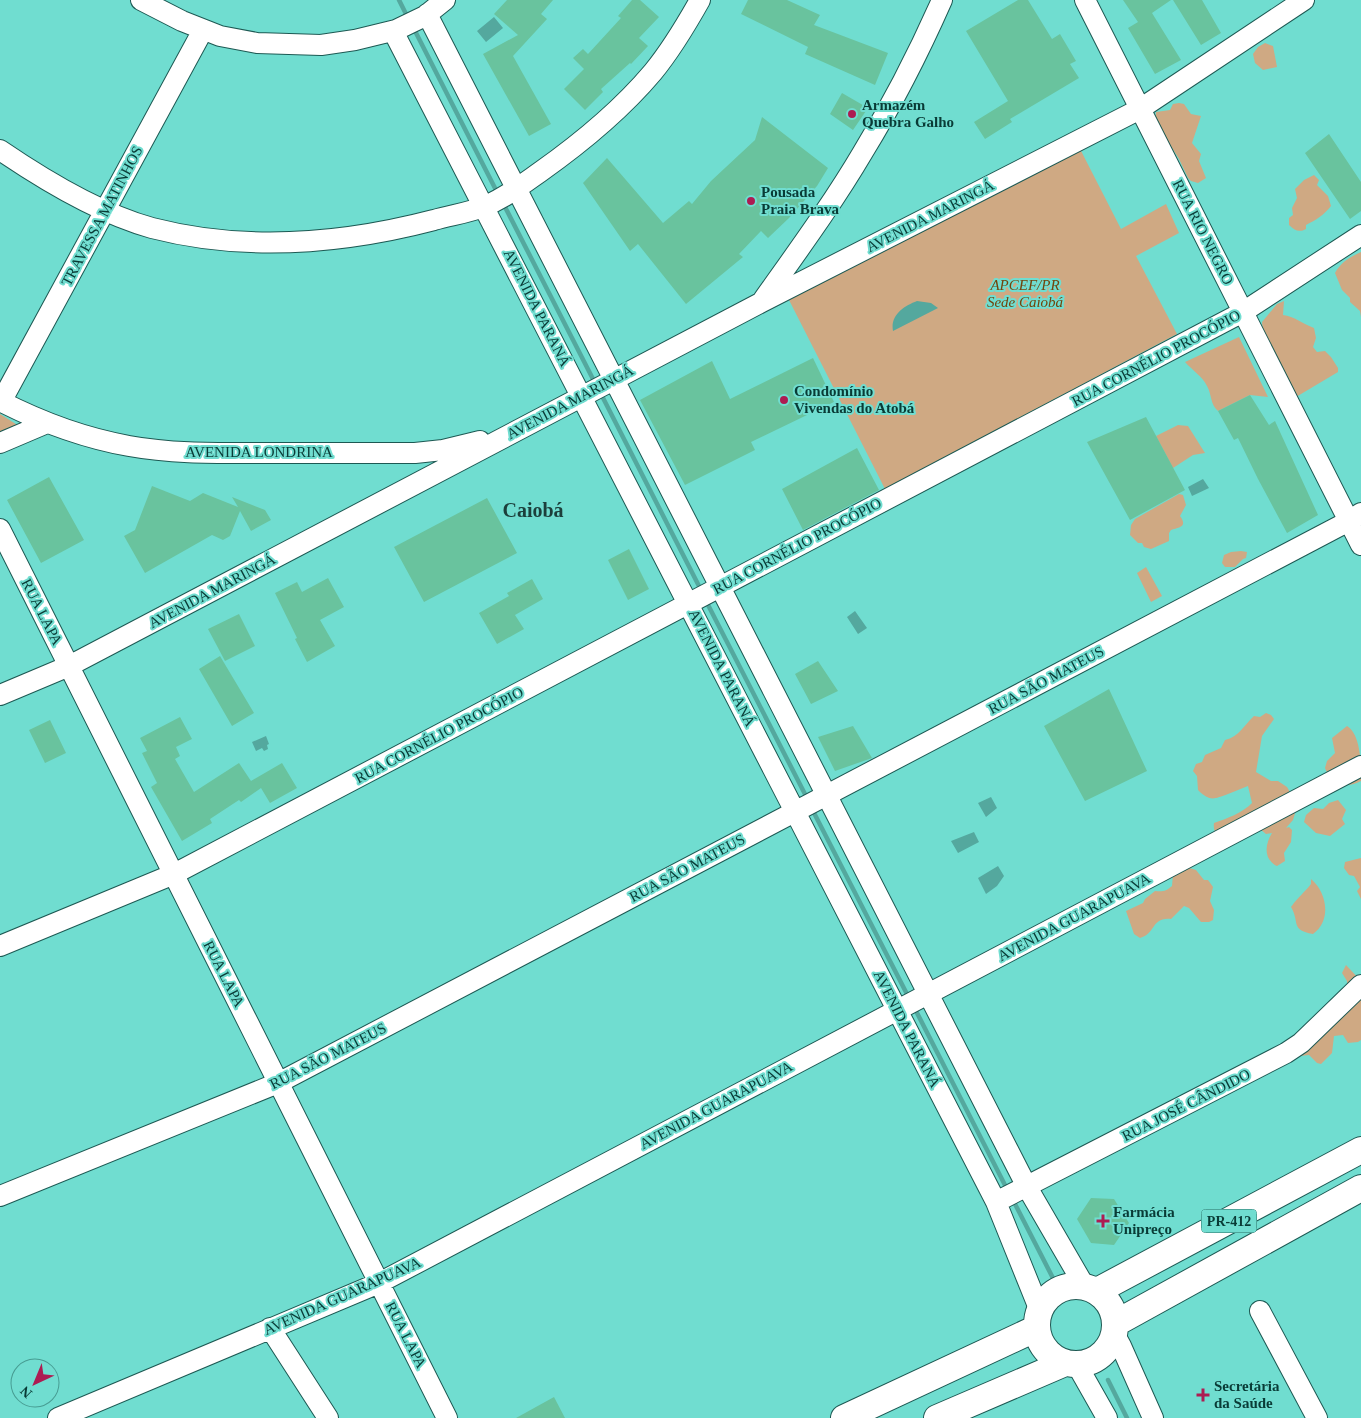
<svg xmlns="http://www.w3.org/2000/svg" width="1361" height="1418" viewBox="0 0 1361 1418" font-family="'Times New Roman',serif">
  <style>
    .green { fill: #cfa983 }
    .water { fill: #54a89e }
    .lines { fill: none; stroke-linecap: round; stroke-linejoin: round }
    .stream { stroke: #54a89e; stroke-width: 4.5 }
    .building { fill: #69c39e }
    .minor-casing { stroke: #1d5953; stroke-width: 22 }
    .major-casing { stroke: #1d5953; stroke-width: 28 }
    .minor { stroke: #fff; stroke-width: 20 }
    .major { stroke: #fff; stroke-width: 26 }
    .poi-dot { fill: #ad1c52; stroke: #70ddd0; stroke-width: 2 }
    .labels { text-anchor: middle; stroke-width: 4; stroke-linejoin: round; paint-order: stroke }
    .shield { fill: #70ddd0; stroke: #286c64; stroke-width: 1 }
    .shield-label { font-size: 14px; font-weight: bold; fill: #093b36 }
    .poi-label { font-size: 15px; font-weight: bold; fill: #093b36; stroke: #70ddd0; text-anchor: start }
    .street-label { font-size: 15px; fill: #093b36; stroke: #70ddd0 }
    .park-label { font-size: 15px; font-style: italic; fill: #72450d; stroke: #70ddd0 }
    .district-label { font-size: 20px; font-weight: bold; fill: #1c3f3b; stroke: #70ddd0 }
  </style>
  <rect width="100%" height="100%" fill="#70ddd0"/>
  <path class="green" d="M1265 43 1273 46 1277 67 1263 70 1255 63 1253 54 1258 47Z
    M1179 103 1184 104 1191 114 1201 116 1192 143 1201 154 1199 161 1206 178 1198 183 1191 181 1188 178 1179 159 1155 121 1156 112 1170 110 1173 104Z
    M1077 143 1121 229 1166 204 1179 233 1136 256 1177 334 885 489 788 298Z
    M1314 175 1319 180 1317 185 1328 196 1331 206C1324 215 1316 220 1306 225V229C1299 233 1294 230 1289 225V218L1293 215 1292 208 1297 198 1295 189 1304 180Z
    M1361 252V317L1360 311 1350 302V298L1342 290 1335 273C1341 262 1350 257 1361 252Z
    M1284 301 1283 315C1294 316 1303 324 1314 328L1316 338 1313 347 1317 352 1325 351 1331 357 1338 368V372L1296 397 1263 333 1262 322 1277 304Z
    M1239 337 1268 397 1250 395 1218 411C1210 404 1212 395 1207 386 1203 377 1192 370 1185 362Z
    M0 414 19 426 0 434Z
    M1178 425 1188 426 1205 453 1193 455 1173 468 1156 436Z
    M1179 494 1183 495 1186 505 1180 516C1188 527 1179 527 1171 530L1169 533V541L1151 549 1144 547 1142 543H1138L1130 535 1131 525 1135 519Z
    M1241 551 1247 552 1246 558 1243 559 1235 567H1225L1222 563 1224 555 1231 552Z
    M1146 567 1162 596 1151 602 1137 573Z
    M1266 713 1271 715 1274 719 1262 736 1256 772 1271 781H1278L1287 787 1293 797 1296 810 1293 820 1286 828 1289 827 1292 830 1291 842 1284 853 1285 861 1277 866C1263 859 1265 844 1272 833L1266 834 1260 829C1245 833 1246 839 1236 843 1224 849 1212 834 1214 823 1226 819 1244 812 1252 803L1248 786C1241 789 1235 791 1228 794 1214 799 1210 802 1198 790L1197 776 1193 771 1196 764 1202 762 1205 755 1221 748 1225 740C1239 737 1244 725 1254 716L1260 717Z
    M1347 726C1361 735 1361 763 1361 781 1350 787 1343 785 1331 782L1325 768 1327 761 1335 753 1332 738Z
    M1338 800 1346 810 1342 819 1345 824 1330 836 1316 833 1304 822 1306 815 1314 808 1323 809 1329 803Z
    M1361 858V899L1357 891 1360 887 1354 876 1349 875 1344 868 1345 862Z
    M1186 867 1196 870 1204 880H1208L1213 887 1210 901 1214 910 1213 920 1209 922H1201L1189 908 1184 906 1171 919C1151 917 1156 934 1140 938L1134 934 1126 911 1143 903 1145 899 1155 891C1163 892 1166 891 1172 886L1173 874Z
    M1311 879C1327 892 1332 921 1313 934 1290 930 1300 922 1291 907 1298 897 1304 893 1311 884Z
    M1346 965 1361 981V1040L1358 1042 1348 1043 1343 1035 1334 1036 1332 1053 1321 1064 1317 1063 1309 1055 1300 1056 1347 987V981L1342 973Z"/>
  <path class="water" d="M494 17 503 28 486 42 477 31Z
    M917 301 931 303 938 308 893 331C890 315 904 306 917 301Z
    M1203 479 1209 488 1192 496 1188 487Z
    M855 611 867 628 858 634 847 617Z
    M266 736 269 744 267 745 268 749 264 751 262 748 256 751 252 742Z
    M991 797 997 808 986 817 978 803Z
    M974 832 979 842 958 853 951 841Z
    M998 866 1004 876 997 886 986 894 978 878Z"/>
  <g class="lines">
    <path class="stream" d="M399 0 408 18
      M413 27 498 194
      M503 203 595 383
      M600 392 701 590
      M705 599 808 800
      M812 809 909 998
      M914 1007 1008 1191
      M1013 1200 1057 1286
      M1108 1380 1127 1418"/>
  </g>
  <path class="building" d="M507 0H553L541 14 547 19 513 56 551 124 529 136 483 54 518 35 494 14Z
    M632 0H640L659 17 639 38 648 46 631 64 630 63 601 89 603 92 585 110 564 89 584 69 573 58 583 49 588 54 621 18 618 16Z
    M748 0H787L820 15 814 25 888 53 875 85 805 54 808 47 741 14Z
    M1018 0H1028L1052 39 1060 34 1076 61 1070 64 1079 78 1010 119 1012 122 985 139 974 122 1008 101 966 31Z
    M1123 0H1171L1152 13 1181 60 1155 74 1128 28 1138 22Z
    M1173 0H1202L1221 33 1201 45Z
    M842 93 868 108 853 130 830 114Z
    M762 117 828 168 817 186 789 218 768 238 761 231 739 254 743 257 686 304 638 244 630 251 583 183 607 158 663 223 689 201 692 204 711 181 755 140Z
    M1329 134 1361 182V211L1350 219 1305 153Z
    M813 358 834 402 751 442 755 450 685 485 640 400 712 361 730 399Z
    M1250 395 1269 425 1275 421 1318 515 1287 533 1258 479 1238 438 1234 440 1218 411Z
    M1146 417 1185 490 1130 520 1087 442Z
    M857 448 879 490 803 530 782 489Z
    M49 477 84 540 41 563 7 500Z
    M152 486 190 501 203 493 238 507 232 497 265 510 271 520 251 531 240 511 230 536 223 540 212 535 145 573 124 536 135 530Z
    M487 498 517 553 424 602 394 547Z
    M629 549 649 589 628 600 608 560Z
    M328 578 344 607 320 620 335 646 307 662 295 639 297 638 275 593 297 582 302 592Z
    M532 579 543 599 515 615 524 629 497 644 479 613 509 596 507 593Z
    M239 614 255 646 225 661 208 629Z
    M220 656 254 713 232 726 199 669Z
    M818 661 838 691 811 704 795 674Z
    M1109 689 1147 771 1085 801 1044 726Z
    M180 717 192 739 176 747 180 756 175 759 194 792 239 763 251 781 282 763 297 788 270 803 261 788 241 802 239 800 210 819 212 823 182 841 151 787 157 783 142 753 147 751 140 738Z
    M50 720 66 753 45 763 29 730Z
    M853 726 872 758 835 771 818 737Z
    M1091 1198 1114 1199 1129 1223 1114 1245 1091 1243 1077 1219Z
    M554 1397 565 1418H516Z"/>
  <g class="lines">
    <g class="minor-casing">
      <path id="minor" d="M141 0 182 21 220 36 257 43 321 45 355 40 396 30 425 16 445 0
        M1085 0 1361 545
        M427 14 1027 1187 1085 1287
        M393 31 996 1202 1040 1311
        M0 150C44 180 101 214 152 228 245 252 342 244 434 220 451 215 469 213 485 206 505 198 523 184 540 172 581 143 621 110 653 72 671 50 686 25 700 0
        M763 300C797 252 833 203 863 152 893 103 919 52 942 0
        M0 401C41 422 84 438 129 446 173 454 218 453 262 453 313 453 364 453 415 453L443 450 480 441
        M1 402 203 30
        M0 443 47 423
        M0 529 447 1418
        M0 695 69 666 762 302 1140 109 1304 0
        M0 946 174 874 1243 312 1361 235
        M0 1196 278 1083 1349 521 1361 513
        M996 1202 1286 1053 1301 1043 1361 985
        M1260 1311 1317 1418
        M270 1328 328 1418
        M1115 1335 1121 1346 1153 1418
        M1077 1365 1107 1418
        M58 1418 379 1283 1361 766"/>
    </g>
    <g class="major-casing">
      <path id="major" d="M1037 1325a39 39 0 1 1 78 0a39 39 0 1 1-78 0Z
        M1097 1291 1361 1150
        M1116 1323 1361 1188
        M844 1418 1037 1328
        M937 1418 1065 1363"/>
    </g>
    <use href="#minor" class="minor"/>
    <use href="#major" class="major"/>
  </g>
  <g class="poi-dot">
    <circle cx="852" cy="114" r="5"/>
    <circle cx="751" cy="201" r="5"/>
    <circle cx="784" cy="400" r="5"/>
    <path d="M1100.5 1213.5h5v5h5v5h-5v5h-5v-5h-5v-5h5z"/>
    <path d="M1200.5 1387.5h5v5h5v5h-5v5h-5v-5h-5v-5h5z"/>
  </g>
  <g class="labels">
    <rect class="shield" x="1201.5" y="1209.5" width="55" height="23" rx="4"/>
    <g class="shield-label">
      <text x="1229" y="1226">PR-412</text>
    </g>
    <g class="poi-label">
      <text x="862" y="110">Armazém<tspan x="862" dy="17">Quebra Galho</tspan></text>
      <text x="761" y="197">Pousada<tspan x="761" dy="17">Praia Brava</tspan></text>
      <text x="794" y="396">Condomínio<tspan x="794" dy="17">Vivendas do Atobá</tspan></text>
      <text x="1113" y="1217">Farmácia<tspan x="1113" dy="17">Unipreço</tspan></text>
      <text x="1214" y="1391">Secretária<tspan x="1214" dy="17">da Saúde</tspan></text>
    </g>
    <g class="street-label">
      <text transform="translate(102 216) rotate(-62)" y="5">TRAVESSA MATINHOS</text>
      <text transform="translate(930 216) rotate(-27)" y="5">AVENIDA MARINGÁ</text>
      <text transform="translate(1203 232) rotate(63)" y="5">RUA RIO NEGRO</text>
      <text transform="translate(537 308) rotate(63)" y="5">AVENIDA PARANÁ</text>
      <text transform="translate(1156 358) rotate(-28)" y="5">RUA CORNÉLIO PROCÓPIO</text>
      <text transform="translate(570 402) rotate(-28)" y="5">AVENIDA MARINGÁ</text>
      <text x="259" y="457">AVENIDA LONDRINA</text>
      <text transform="translate(797 546) rotate(-28)" y="5">RUA CORNÉLIO PROCÓPIO</text>
      <text transform="translate(212 591) rotate(-28)" y="5">AVENIDA MARINGÁ</text>
      <text transform="translate(42 612) rotate(63)" y="5">RUA LAPA</text>
      <text transform="translate(722 668) rotate(63)" y="5">AVENIDA PARANÁ</text>
      <text transform="translate(1046 680) rotate(-28)" y="5">RUA SÃO MATEUS</text>
      <text transform="translate(439 735) rotate(-28)" y="5">RUA CORNÉLIO PROCÓPIO</text>
      <text transform="translate(687 868) rotate(-28)" y="5">RUA SÃO MATEUS</text>
      <text transform="translate(1074 917) rotate(-28)" y="5">AVENIDA GUARAPUAVA</text>
      <text transform="translate(224 974) rotate(63)" y="5">RUA LAPA</text>
      <text transform="translate(907 1029) rotate(63)" y="5">AVENIDA PARANÁ</text>
      <text transform="translate(328 1056) rotate(-27)" y="5">RUA SÃO MATEUS</text>
      <text transform="translate(716 1105) rotate(-28)" y="5">AVENIDA GUARAPUAVA</text>
      <text transform="translate(1186 1105) rotate(-27)" y="5">RUA JOSÉ CÂNDIDO</text>
      <text transform="translate(342 1296) rotate(-24)" y="5">AVENIDA GUARAPUAVA</text>
      <text transform="translate(406 1335) rotate(63)" y="5">RUA LAPA</text>
    </g>
    <g class="park-label">
      <text x="1025" y="290">APCEF/PR<tspan x="1025" dy="17">Sede Caiobá</tspan></text>
    </g>
    <g class="district-label">
      <text x="533" y="517">Caiobá</text>
    </g>
  </g>
  <g transform="translate(35 1383) rotate(224)"><circle r="24" fill="#70ddd0" stroke="#479c92"/>
  <path d="M0-4L9 19L0 12L-9 19Z" fill="#ad1c52"/>
  <text y="-8" font-size="14" font-weight="bold" text-anchor="middle" fill="#093b36">N</text>
  </g>
</svg>
